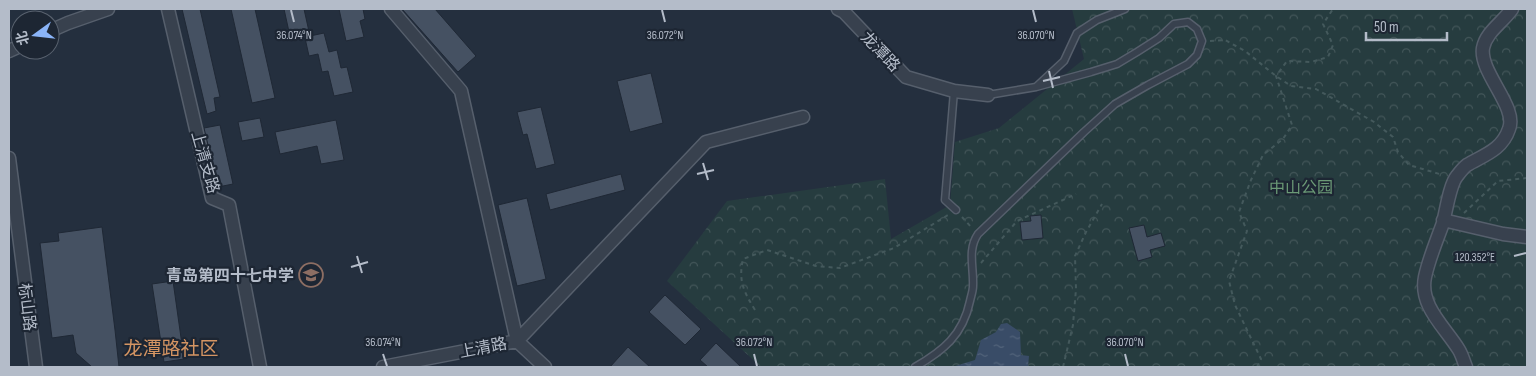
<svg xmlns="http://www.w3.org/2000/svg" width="1536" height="376" viewBox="0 0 1536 376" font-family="'Sofia Sans Condensed','Noto Sans SC',sans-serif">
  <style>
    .park { fill: url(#park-crowns) }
    .water { fill: url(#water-ripples) }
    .building { fill: #455162; stroke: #1f2835 }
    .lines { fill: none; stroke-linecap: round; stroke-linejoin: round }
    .lane-casing { stroke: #565f6c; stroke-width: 9 }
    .street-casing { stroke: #565f6c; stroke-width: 15 }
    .path { stroke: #44595c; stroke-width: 2; stroke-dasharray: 4 4; stroke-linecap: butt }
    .lane { stroke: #38414e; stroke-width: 6 }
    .street { stroke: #38414e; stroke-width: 12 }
    .ticks { fill: none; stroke: #b4bcc9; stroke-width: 2 }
    .labels { text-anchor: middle; stroke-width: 4.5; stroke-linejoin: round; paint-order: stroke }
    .street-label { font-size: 16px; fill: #b4bcc9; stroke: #1d2633 }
    .park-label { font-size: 16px; fill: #6b9a76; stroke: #1d2633 }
    .poi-label { font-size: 16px; font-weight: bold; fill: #b4bcc9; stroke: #1d2633; text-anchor: end }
    .quarter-label { font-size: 19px; fill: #d59563; stroke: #1d2633 }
    .ticks-label { font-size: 12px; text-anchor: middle; fill: #b4bcc9; stroke: #1d2633; stroke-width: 4.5; stroke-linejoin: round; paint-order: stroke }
  </style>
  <defs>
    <pattern id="park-crowns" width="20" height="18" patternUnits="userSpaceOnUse" patternTransform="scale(1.25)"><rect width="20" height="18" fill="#263c3f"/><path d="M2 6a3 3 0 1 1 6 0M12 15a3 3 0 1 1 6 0" fill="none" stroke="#435659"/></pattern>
    <pattern id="water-ripples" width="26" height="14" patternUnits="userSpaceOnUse" patternTransform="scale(1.25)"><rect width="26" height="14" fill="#394c67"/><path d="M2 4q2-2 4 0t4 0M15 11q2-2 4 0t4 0" fill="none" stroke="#53647b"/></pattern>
  </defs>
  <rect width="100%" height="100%" fill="#242f3e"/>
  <path class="park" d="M1072 9H1527V367H761L667 281 727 201 885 179 891 239 950 205 955 142 999 128 1084 59Z"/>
  <path class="water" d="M1007 323 1020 332 1021 355 1029 356 1028 367H952L975 360 981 340 996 332 1001 324Z"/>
  <path class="building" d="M182 9H200L220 97 214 98 216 111 207 114Z
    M231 9H255L275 98 252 103Z
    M284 9H304L310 36 324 33 329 52 337 50 341 68 347 67 353 92 334 96 328 71 322 72 318 54 309 56 305 38 291 41Z
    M339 9H363L365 19 360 21 364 37 346 41Z
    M402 9H435L476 56 458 72Z
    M651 73 663 123 630 132 617 81Z
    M541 107 555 164 536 169 527 134 523 135 517 112Z
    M260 118 264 137 242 141 238 122Z
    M336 120 344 160 321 164 317 146 280 154 275 132Z
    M220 125 233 184 218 187 204 128Z
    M621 174 625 190 550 210 546 194Z
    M527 198 546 279 517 286 498 205Z
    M1041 215 1043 238 1022 240 1020 222 1031 221 1030 216Z
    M1144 225 1147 237 1161 233 1165 246 1150 250 1152 257 1138 261 1129 228Z
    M102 227 115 330 119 367H92L76 353 73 335 52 338 40 243 59 241 58 233Z
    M173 281 184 359 164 362 152 284Z
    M665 295 701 329 685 345 649 312Z
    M716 343 741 367H708L700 360Z
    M628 347 650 367H610Z"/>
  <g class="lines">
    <g class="lane-casing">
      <path id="lane" d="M954 91 945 200 956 210
        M988 95 1036 87 1064 61 1077 33 1097 20 1125 9
        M915 367C943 351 963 335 970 301 971 296 973 291 973 286 974 268 967 250 978 234L1084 132 1115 104 1148 85 1188 64 1197 55 1202 41 1197 29 1188 22 1174 24 1159 38 1137 52 1117 64 1091 72 1036 87"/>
    </g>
    <g class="street-casing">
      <path id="street" d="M168 9 212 198 229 205 260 367
        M391 9 461 91 517 341
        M838 9 844 12 906 77 954 91 988 95
        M50 31 68 23 108 9
        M9 51 20 46
        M9 158 36 367
        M1443 220 1503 234 1527 237
        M517 341 706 142 803 117
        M383 367 517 341 545 367
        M1466 367C1464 362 1462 355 1459 350 1445 327 1419 306 1425 277 1429 258 1437 240 1443 223 1446 211 1450 184 1457 176 1460 172 1463 168 1467 165 1484 155 1502 150 1509 129 1518 107 1479 72 1483 48 1486 32 1503 22 1512 9"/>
    </g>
    <path class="path" d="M1210 41 1225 40 1245 51 1276 76 1291 86 1316 89 1374 122 1393 137 1398 152 1409 165 1443 175
      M1464 213 1498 181 1527 178
      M962 217 972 228
      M981 263 1017 221 1076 194
      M755 310C744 292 738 281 743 259L767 250 816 266 840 268 894 248 948 215
      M1063 367 1073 325 1076 289 1075 256 1086 232 1102 204
      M1257 367 1261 359 1235 305 1229 281 1247 231 1239 212 1251 180 1263 155 1283 139 1292 125 1276 76 1287 61 1311 62 1328 57 1333 45 1323 24 1333 9"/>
    <use href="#lane" class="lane"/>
    <use href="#street" class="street"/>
  </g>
  <path class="ticks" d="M291 10 294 22M662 10 665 22M1033 10 1036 22M1049 71 1053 88M1043 81 1060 77M703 163 708 180M697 174 714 170M357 256 362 273M1514 256 1526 253M351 267 368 262M383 354 387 366M754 354 757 366M1125 354 1128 366"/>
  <defs>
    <g id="school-ring" transform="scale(1.25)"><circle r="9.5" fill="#1d2633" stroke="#8d6e63" stroke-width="1.5"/><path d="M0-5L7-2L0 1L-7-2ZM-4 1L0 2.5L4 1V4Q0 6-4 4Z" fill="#8d6e63"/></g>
  </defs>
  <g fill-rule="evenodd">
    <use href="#school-ring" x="311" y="275"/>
  </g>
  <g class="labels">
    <g class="street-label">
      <text transform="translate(881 51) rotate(46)" y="6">龙潭路</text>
      <text transform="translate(206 162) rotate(74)" y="6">上清支路</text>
      <text transform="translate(28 307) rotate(83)" y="6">标山路</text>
      <text transform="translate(483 347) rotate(-11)" y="6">上清路</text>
    </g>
    <g class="park-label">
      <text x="1301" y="193">中山公园</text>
    </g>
    <g class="poi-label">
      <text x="294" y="281">青岛第四十七中学</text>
    </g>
    <g class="quarter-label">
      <text x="171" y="355">龙潭路社区</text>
    </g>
  </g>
  <g class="ticks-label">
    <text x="294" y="39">36.074°N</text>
    <text x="665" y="39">36.072°N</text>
    <text x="1036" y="39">36.070°N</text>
    <text x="1475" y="261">120.352°E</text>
    <text x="383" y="346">36.074°N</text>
    <text x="754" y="346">36.072°N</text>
    <text x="1125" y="346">36.070°N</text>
  </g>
  <rect width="1536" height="376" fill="none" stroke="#b4bcc9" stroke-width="20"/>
  <g transform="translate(35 35) rotate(255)"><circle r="24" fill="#1d2633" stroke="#59626f"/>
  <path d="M0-4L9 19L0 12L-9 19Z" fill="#8ab4f8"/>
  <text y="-8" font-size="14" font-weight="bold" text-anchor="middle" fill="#b4bcc9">北</text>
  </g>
  <path d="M1366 32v8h81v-8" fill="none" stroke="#b4bcc9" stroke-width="2.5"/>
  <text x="1374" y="32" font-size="15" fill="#b4bcc9" stroke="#1d2633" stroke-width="4" paint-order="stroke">50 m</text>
</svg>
